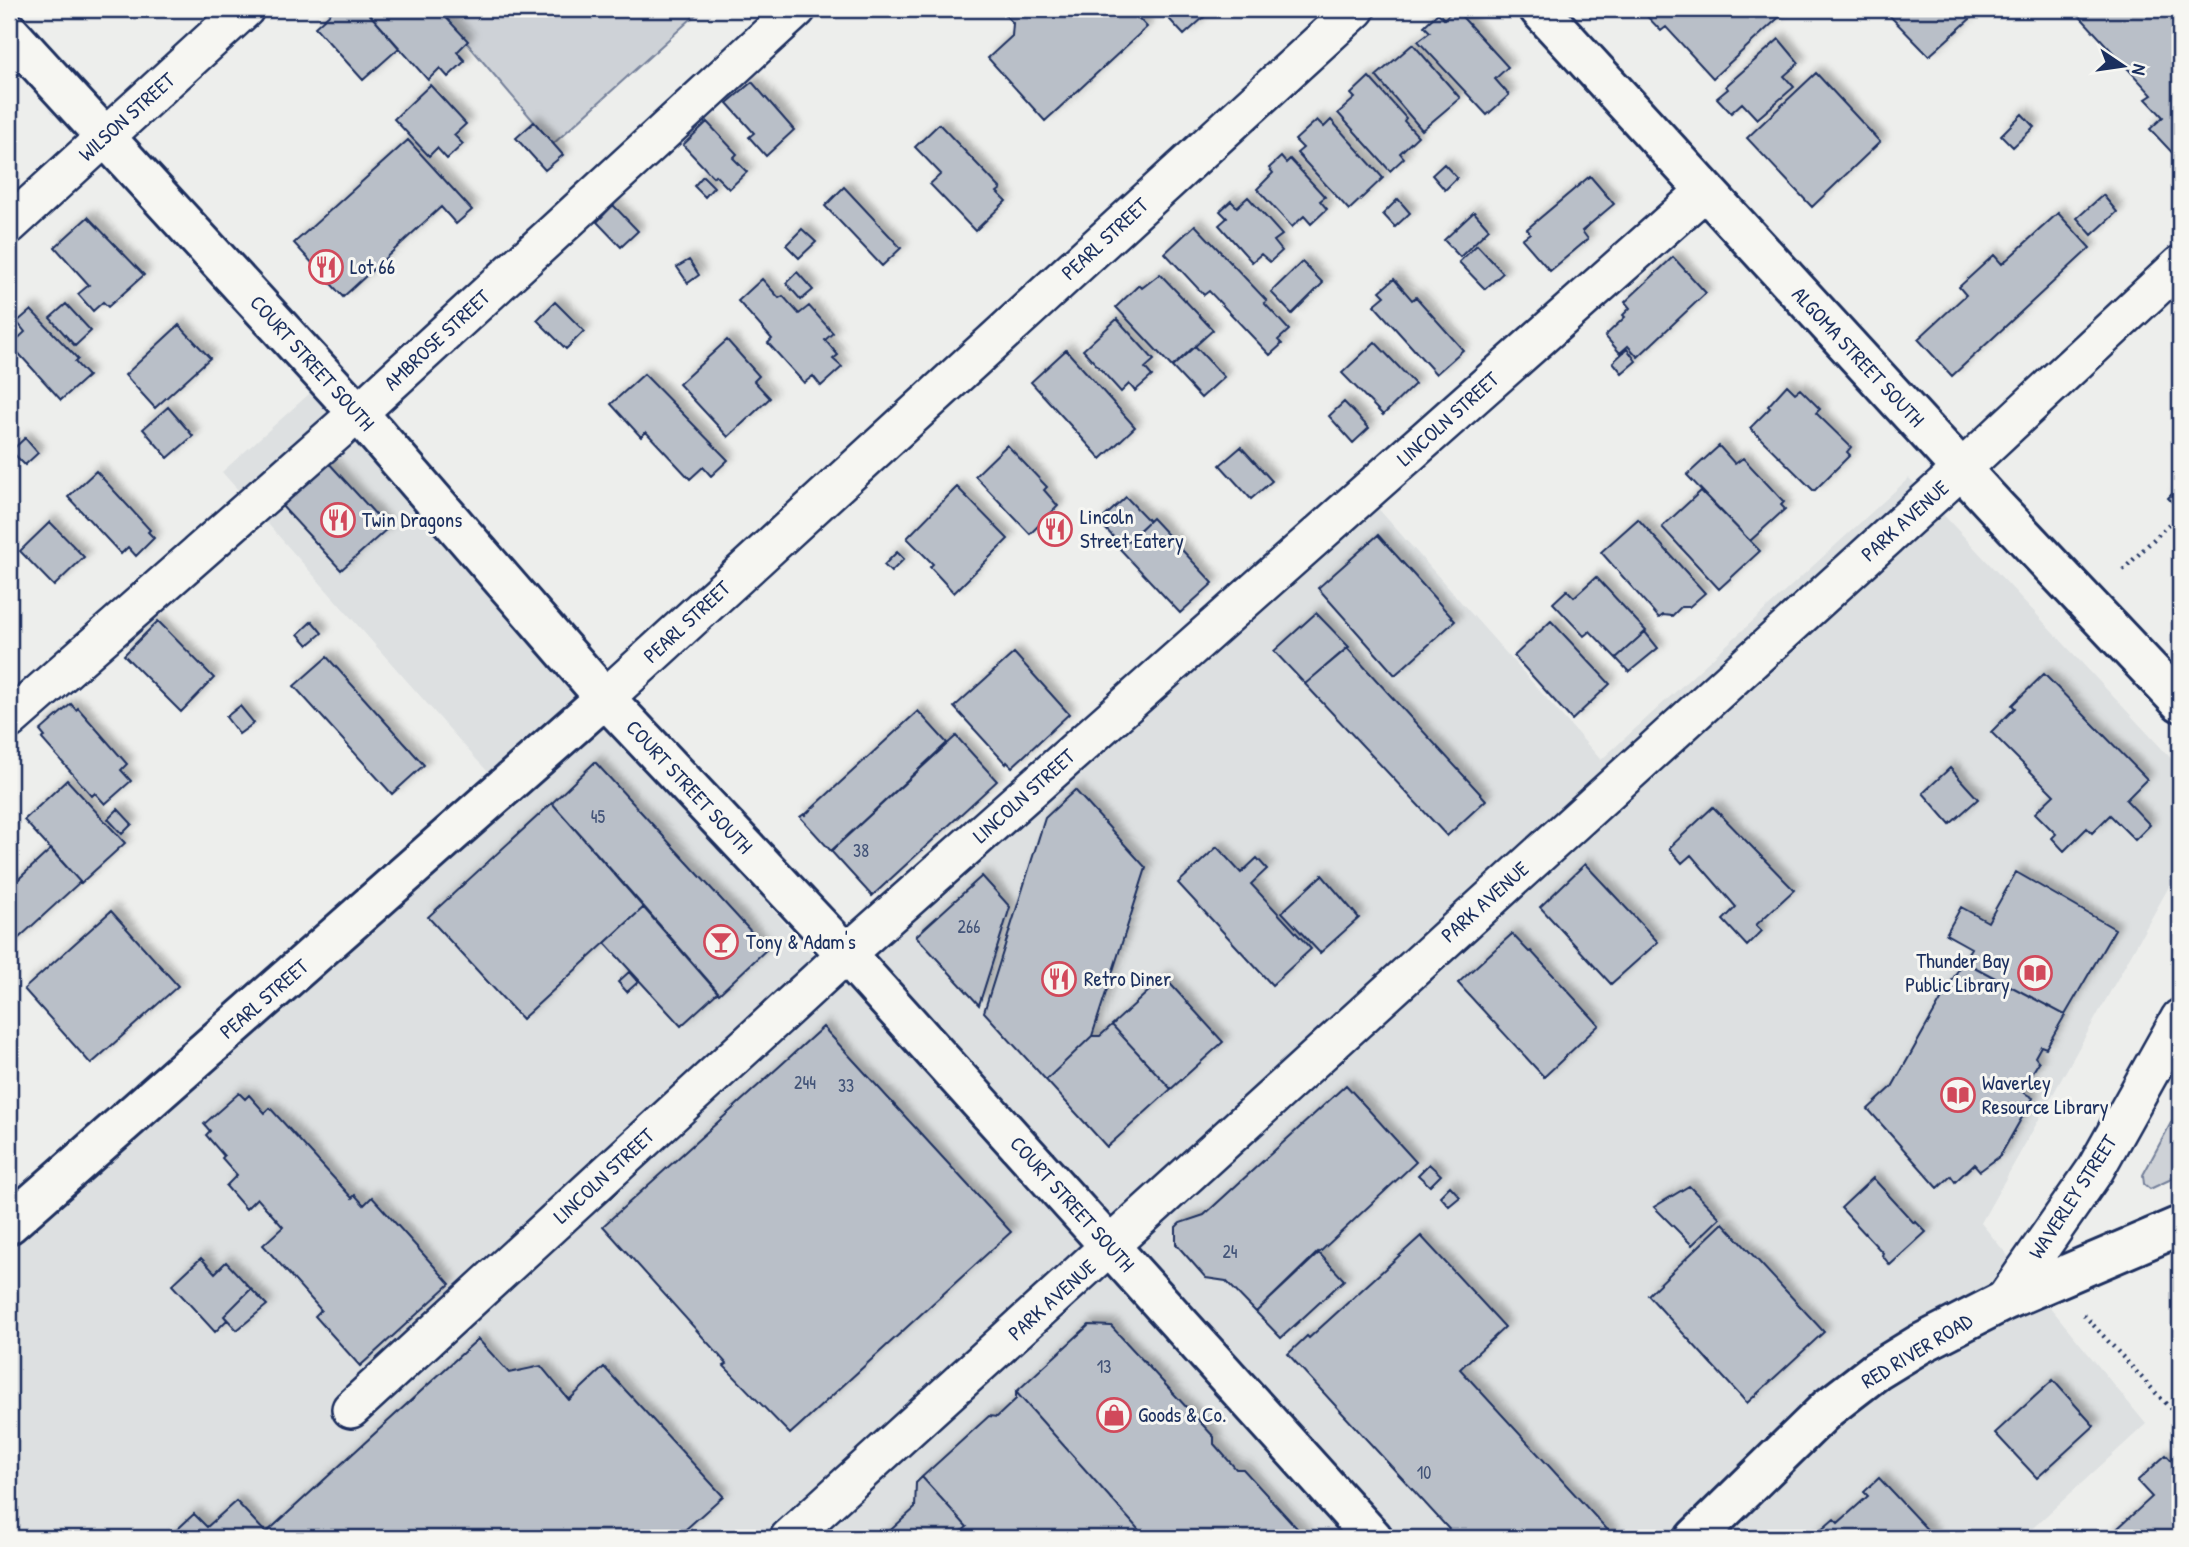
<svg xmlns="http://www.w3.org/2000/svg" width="2189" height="1547" viewBox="0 0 2189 1547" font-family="'Patrick Hand',sans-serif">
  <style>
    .built { fill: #dde0e1 }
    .green { fill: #ced2d7; stroke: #74809a; stroke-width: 2 }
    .building { fill: #b9bfc8; stroke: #1b2f5e; stroke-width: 2; filter: url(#shadow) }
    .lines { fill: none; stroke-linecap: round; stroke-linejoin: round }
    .minor-casing { stroke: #1b2f5e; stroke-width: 42 }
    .tertiary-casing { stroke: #1b2f5e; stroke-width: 44 }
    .secondary-casing { stroke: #1b2f5e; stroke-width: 44 }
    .path { stroke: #1b2f5e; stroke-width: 4.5; stroke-dasharray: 2 5; stroke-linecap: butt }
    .minor { stroke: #f6f6f2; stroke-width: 37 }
    .tertiary { stroke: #f6f6f2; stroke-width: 38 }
    .secondary { stroke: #f6f6f2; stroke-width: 38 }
    .labels { text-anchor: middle; stroke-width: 6; stroke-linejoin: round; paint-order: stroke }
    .number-label { font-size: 18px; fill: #425378 }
    .street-label { font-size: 21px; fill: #1b2f5e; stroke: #f6f6f2 }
    .poi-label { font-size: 21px; fill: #1b2f5e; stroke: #f6f6f2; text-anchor: start }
  </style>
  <defs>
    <filter id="shadow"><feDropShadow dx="6" dy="-6" stdDeviation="3.5" flood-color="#0004"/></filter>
  </defs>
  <rect width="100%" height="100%" fill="#edeeec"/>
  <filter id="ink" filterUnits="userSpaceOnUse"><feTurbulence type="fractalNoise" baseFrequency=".0143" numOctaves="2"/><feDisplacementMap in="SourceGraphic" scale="14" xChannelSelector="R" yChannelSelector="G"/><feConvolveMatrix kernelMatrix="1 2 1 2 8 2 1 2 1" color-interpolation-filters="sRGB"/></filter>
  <g filter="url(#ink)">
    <path class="built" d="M318 386 840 987 1375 505 1601 760 1909 478 2180 768V867L1981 1223 2146 1424 2022 1538H9V1197L519 805 476 759 222 472Z"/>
    <path class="green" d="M438 9H702L553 144Z
      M2180 1106V1175L2150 1189 2144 1184 2143 1175Z"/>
    <path class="building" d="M335 9H365L399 48 363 80 315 27Z
      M365 9H438L468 41 457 52 465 61 448 77 440 68 428 80Z
      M999 9H1130L1147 27 1045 121 988 58 1012 36 1013 23Z
      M1160 9H1213L1184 35Z
      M1455 9 1508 67 1495 79 1509 95 1487 115 1418 41 1430 32 1424 26 1438 13 1444 19Z
      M1640 9H1788L1713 78 1666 27 1661 31Z
      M1883 9H1981L1929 56Z
      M2073 9H2180L2179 160 2150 129 2163 117 2146 99 2152 95Z
      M1779 39 1799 63 1784 76 1794 87 1757 119 1742 103 1731 113 1717 98 1728 89 1726 86Z
      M1413 44 1460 98 1422 130 1376 76Z
      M1816 73 1880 142 1812 207 1747 138Z
      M1369 77 1406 118 1404 121 1418 136 1400 153 1404 158 1390 171 1338 113 1355 98 1351 94Z
      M752 82 794 130 766 156 749 137 754 133 727 103Z
      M430 85 466 124 454 135 463 144 447 159 437 148 429 156 394 119Z
      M2022 114 2034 127 2013 147 2001 135Z
      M1317 120 1324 127 1331 120 1383 178 1349 210 1297 153 1303 148 1295 140Z
      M534 122 563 155 545 170 516 138Z
      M707 122 737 154 733 158 747 172 729 189 715 175 713 177 683 145Z
      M939 124 1001 189 997 192 1006 201 975 231 930 184 941 174 915 147Z
      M408 140 472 210 456 224 441 207 343 297 294 243Z
      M1281 157 1286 163 1290 159 1325 197 1320 201 1327 209 1311 224 1304 216 1292 227 1257 189 1273 173 1269 168Z
      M1444 164 1457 178 1445 190 1432 175Z
      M703 176 714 187 705 197 694 186Z
      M1590 176 1614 204 1582 231 1588 239 1550 271 1522 239 1530 233 1527 229Z
      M844 187 901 248 882 266 825 206Z
      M2103 195 2117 212 2092 235 2077 218Z
      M1248 197 1282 235 1274 241 1282 251 1270 262 1261 254 1252 262 1219 225 1227 218 1220 211 1231 201 1237 207Z
      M1398 199 1410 213 1395 227 1383 214Z
      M613 205 638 231 621 247 597 222Z
      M1474 212 1489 229 1460 257 1444 240Z
      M2058 213 2090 248 1952 376 1918 339 1966 295 1959 287 1994 255 2002 264Z
      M88 217 144 275 108 307 103 302 93 311 78 294 89 285 55 247Z
      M1195 225 1267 301 1264 303 1289 330 1278 340 1282 344 1270 355 1209 291 1204 295 1165 253Z
      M802 229 816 242 799 258 786 245Z
      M1477 245 1503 273 1485 289 1459 262Z
      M1673 257 1706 293 1638 357 1628 346 1620 353 1605 336 1625 317 1623 315 1630 308 1625 302Z
      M689 260 699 275 688 283 677 267Z
      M1302 262 1323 283 1292 314 1271 292Z
      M797 272 813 290 801 300 786 283Z
      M1160 274 1213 330 1172 367 1116 307 1139 285 1142 288Z
      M762 279 779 298 783 296 799 314 809 306 833 333 825 340 838 355 833 359 842 367 821 386 813 376 804 383 768 343 772 339 738 301Z
      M1394 279 1412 300 1416 297 1463 350 1436 374 1374 305 1385 296 1380 291Z
      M555 302 584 331 566 349 537 320Z
      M66 304 91 331 75 346 50 318Z
      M31 310 78 359 75 362 88 376 61 400 11 345 25 332 17 322Z
      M1117 319 1154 360 1145 368 1152 376 1135 391 1129 384 1121 392 1083 350Z
      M179 325 210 358 155 408 125 375Z
      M727 340 759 376 754 381 770 398 728 437 679 384Z
      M1375 342 1415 384 1383 415 1342 373Z
      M1195 346 1224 377 1201 398 1172 367Z
      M1627 349 1636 361 1622 373 1613 362Z
      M1066 350 1135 427 1101 459 1031 382Z
      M644 374 728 460 711 476 703 467 690 479 646 432 641 437 611 404Z
      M1787 385 1795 393 1800 389 1820 409 1816 413 1851 447 1847 452 1850 455 1814 491 1750 428 1770 408 1768 406Z
      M1344 402 1369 428 1353 443 1329 416Z
      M168 407 193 436 168 458 143 429Z
      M25 438 38 453 25 465 11 451Z
      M1007 445 1047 487 1044 490 1058 506 1030 534 975 476Z
      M1719 446 1735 464 1743 458 1784 502 1781 505 1785 509 1750 541 1687 475Z
      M1241 447 1272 481 1251 499 1220 465Z
      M327 461 388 528 341 570 280 504Z
      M96 471 150 530 148 532 154 538 136 556 128 547 121 554 68 497Z
      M2180 486V510L2168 498Z
      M957 487 1008 539 954 593 930 567 933 564 907 538Z
      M1701 491 1760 551 1719 589 1662 527Z
      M1126 497 1149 521 1122 546 1099 522Z
      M1152 518 1213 583 1180 613 1120 549Z
      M1638 519 1705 593 1689 607H1681L1672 616 1663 615 1659 618 1601 552Z
      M50 522 84 557 54 586 20 551Z
      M1378 535 1455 621 1395 675 1318 588Z
      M897 552 904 559 891 572 884 565Z
      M1596 577 1646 631 1616 658 1590 631 1584 636 1553 603 1567 590 1574 597Z
      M1316 613 1349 647 1305 684 1274 651Z
      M158 621 214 678 181 712 124 655Z
      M312 621 322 633 308 645 298 634Z
      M1551 621 1610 684 1572 720 1514 656Z
      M1645 632 1658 648 1629 672 1616 658Z
      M1347 648 1486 800 1447 836 1305 684Z
      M1014 653 1069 714 1012 767 1007 762 1006 764 954 707Z
      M327 657 424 765 392 794 294 686Z
      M2044 674 2147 779 2126 800 2150 825 2135 840 2110 815 2092 833 2087 828 2064 851 2052 838 2056 834 2035 813 2054 795 1991 732 2015 708 2012 705Z
      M71 704 76 710 78 708 127 764 121 770 131 781 105 804 95 793 92 796 42 739 45 737 40 731Z
      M240 706 254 723 239 734 226 717Z
      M918 711 947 743 831 851 800 817 804 814 805 815Z
      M956 736 997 781 872 896 831 851Z
      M595 762 767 949 719 994 552 803Z
      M1950 768 1978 799 1950 824 1923 793Z
      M67 780 125 843 81 883 24 820Z
      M1075 790 1146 868 1092 1036 1046 1080 984 1012 1045 818Z
      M552 803 644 907 522 1019 428 917Z
      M1713 807 1794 890 1756 925 1762 931 1747 946 1723 920 1736 907 1691 855 1682 863 1669 848Z
      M118 809 132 824 122 834 108 819Z
      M1217 847 1241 873 1257 858 1267 869 1251 884 1311 949 1272 985 1178 883Z
      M51 849 80 882 9 947V888Z
      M1585 864 1658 942 1611 984 1540 907Z
      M2016 872 2115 929 2065 1015 1963 961 1971 948 1946 934 1961 907 1988 922Z
      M1322 875 1359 918 1320 953 1282 912Z
      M982 876 1010 907 979 1005 916 936Z
      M644 907 718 992 681 1026 605 943Z
      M111 911 178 986 91 1064 24 989Z
      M1512 934 1529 952 1531 951 1599 1025 1544 1077 1458 983Z
      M1963 961 2065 1015 2046 1048 2041 1046 2035 1057 2039 1062 2021 1091 2033 1098 2000 1156 1980 1171 1974 1164 1955 1182 1951 1176 1938 1188 1868 1109 1892 1087Z
      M629 972 638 982 627 992 618 982Z
      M1164 977 1223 1042 1171 1089 1112 1025Z
      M1112 1025 1171 1089 1107 1147 1046 1080 1092 1036H1100Z
      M823 1027 1011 1232 790 1434 724 1366 727 1364 603 1226Z
      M1346 1085 1416 1162 1256 1312 1226 1281 1206 1278 1176 1244V1227L1180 1223 1204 1215Z
      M239 1093 245 1099 249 1095 265 1113 270 1108 352 1198 355 1195 364 1205 372 1197 450 1284 360 1366 315 1316 321 1310 263 1245 283 1227 257 1198 246 1209 226 1186 237 1175 222 1158 224 1156 206 1135 210 1131 204 1124Z
      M1429 1164 1441 1175 1430 1186 1418 1175Z
      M1873 1178 1914 1223 1915 1221 1926 1232 1890 1265 1882 1255 1883 1253 1841 1208Z
      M1450 1186 1460 1197 1449 1206 1440 1196Z
      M1689 1186 1720 1218 1692 1245 1654 1207Z
      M1723 1223 1824 1332 1747 1403 1648 1295Z
      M1421 1236 1505 1327 1460 1369 1615 1538H1457L1288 1354 1307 1336 1309 1338Z
      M1318 1252 1344 1280 1281 1338 1256 1312Z
      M201 1258 215 1273 226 1262 251 1289 224 1316 227 1320 215 1332 172 1285Z
      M251 1289 267 1305 237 1330 224 1316Z
      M1089 1325 1111 1326 1214 1437V1444L1236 1469H1243L1306 1538H1146L1016 1392Z
      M478 1339 509 1373 541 1366 569 1400 604 1367 723 1496 676 1538H168L194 1514 207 1527 236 1501 266 1533Z
      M2053 1380 2094 1426 2037 1478 1995 1433Z
      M1016 1392 1146 1538H954L967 1527 922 1477 989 1416 997 1417 1016 1399Z
      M2166 1455 2180 1470V1538H2107L2152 1497 2137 1481Z
      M922 1477 967 1527 954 1538H882L915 1508 916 1483Z
      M1879 1478 1935 1538H1812L1834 1519 1838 1523 1868 1496 1864 1492Z"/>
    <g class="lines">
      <g class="minor-casing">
        <path id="minor" d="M9 225 245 9
          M605 698 1356 9
          M9 720 358 413 797 9
          M2004 1301 2095 1170 2180 1018
          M351 1409 846 954 1705 191
          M789 1538 1962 469 2180 265"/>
      </g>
      <g class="tertiary-casing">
        <path id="tertiary" d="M1539 9 1996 507 2180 702
          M9 32 358 413 605 698 846 954 1373 1538
          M9 1224 605 698"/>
      </g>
      <g class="secondary-casing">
        <path id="secondary" d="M1695 1538 1828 1408 1876 1371 1920 1344 2004 1301 2180 1226"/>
      </g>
      <path class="path" d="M2123 570 2175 518
        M2084 1315 2180 1419"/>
      <use href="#minor" class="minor"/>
      <use href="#tertiary" class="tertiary"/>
      <use href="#secondary" class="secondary"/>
    </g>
  </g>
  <defs>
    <g id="restaurant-ring" transform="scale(1.75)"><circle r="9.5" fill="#f6f6f2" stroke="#d1495b" stroke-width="1.5"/><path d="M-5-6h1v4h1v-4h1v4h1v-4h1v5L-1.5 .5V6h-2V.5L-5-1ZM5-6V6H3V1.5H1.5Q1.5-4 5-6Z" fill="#d1495b"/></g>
    <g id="bar-ring" transform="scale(1.75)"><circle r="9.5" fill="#f6f6f2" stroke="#d1495b" stroke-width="1.5"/><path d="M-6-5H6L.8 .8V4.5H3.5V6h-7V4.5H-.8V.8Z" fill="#d1495b"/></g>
    <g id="library-ring" transform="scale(1.75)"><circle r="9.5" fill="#f6f6f2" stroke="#d1495b" stroke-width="1.5"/><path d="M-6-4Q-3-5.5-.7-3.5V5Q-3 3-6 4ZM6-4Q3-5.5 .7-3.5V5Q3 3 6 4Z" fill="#d1495b"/></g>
    <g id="shop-ring" transform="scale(1.75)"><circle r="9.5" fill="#f6f6f2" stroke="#d1495b" stroke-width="1.5"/><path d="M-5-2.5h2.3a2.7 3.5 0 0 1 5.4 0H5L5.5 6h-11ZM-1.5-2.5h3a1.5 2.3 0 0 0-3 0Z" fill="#d1495b"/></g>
  </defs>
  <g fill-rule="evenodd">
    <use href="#restaurant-ring" x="326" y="267"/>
    <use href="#restaurant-ring" x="338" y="520"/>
    <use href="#restaurant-ring" x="1055" y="529"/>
    <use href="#bar-ring" x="721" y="942"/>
    <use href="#library-ring" x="2035" y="973"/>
    <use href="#restaurant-ring" x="1059" y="979"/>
    <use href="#library-ring" x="1958" y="1095"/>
    <use href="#shop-ring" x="1114" y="1415"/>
  </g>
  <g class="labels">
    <g class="number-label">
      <text x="598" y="823">45</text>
      <text x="861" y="857">38</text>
      <text x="969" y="933">266</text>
      <text x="805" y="1089">244</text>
      <text x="846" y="1092">33</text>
      <text x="1230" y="1258">24</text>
      <text x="1104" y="1373">13</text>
      <text x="1424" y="1479">10</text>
    </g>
    <g class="street-label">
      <text transform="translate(127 117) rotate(-42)" y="7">WILSON STREET</text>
      <text transform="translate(1105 239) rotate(-43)" y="7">PEARL STREET</text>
      <text transform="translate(437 340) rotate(-43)" y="7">AMBROSE STREET</text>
      <text transform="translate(1858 357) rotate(47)" y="7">ALGOMA STREET SOUTH</text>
      <text transform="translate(312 363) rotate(48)" y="7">COURT STREET SOUTH</text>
      <text transform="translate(1448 419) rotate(-42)" y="7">LINCOLN STREET</text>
      <text transform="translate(1905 521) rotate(-42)" y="7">PARK AVENUE</text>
      <text transform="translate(687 622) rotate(-43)" y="7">PEARL STREET</text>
      <text transform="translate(689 787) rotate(47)" y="7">COURT STREET SOUTH</text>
      <text transform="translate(1024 796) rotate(-42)" y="7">LINCOLN STREET</text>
      <text transform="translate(1485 902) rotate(-42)" y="7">PARK AVENUE</text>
      <text transform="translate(264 999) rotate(-41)" y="7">PEARL STREET</text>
      <text transform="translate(604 1176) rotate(-43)" y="7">LINCOLN STREET</text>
      <text transform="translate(2073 1197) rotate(-57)" y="7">WAVERLEY STREET</text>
      <text transform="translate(1072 1204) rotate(48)" y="7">COURT STREET SOUTH</text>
      <text transform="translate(1052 1300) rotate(-42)" y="7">PARK AVENUE</text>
      <text transform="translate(1917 1351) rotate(-31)" y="7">RED RIVER ROAD</text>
    </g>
    <g class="poi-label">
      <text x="350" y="274">Lot 66</text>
      <text x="1080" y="524">Lincoln<tspan x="1080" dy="24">Street Eatery</tspan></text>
      <text x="362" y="527">Twin Dragons</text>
      <text x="746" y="949">Tony &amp; Adam's</text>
      <text x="2010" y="968" text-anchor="end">Thunder Bay<tspan x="2010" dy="24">Public Library</tspan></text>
      <text x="1084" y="986">Retro Diner</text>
      <text x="1982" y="1090">Waverley<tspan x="1982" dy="24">Resource Library</tspan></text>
      <text x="1138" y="1422">Goods &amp; Co.</text>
    </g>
  </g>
  <rect width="2189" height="1547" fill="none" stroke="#f6f6f2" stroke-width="35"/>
  <rect x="18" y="18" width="2154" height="1512" fill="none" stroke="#1b2f5e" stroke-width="2.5" filter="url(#ink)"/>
  <g transform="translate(2123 66) rotate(103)" stroke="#f6f6f2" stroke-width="5" paint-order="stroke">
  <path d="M0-5L12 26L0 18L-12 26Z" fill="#1b2f5e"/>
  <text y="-10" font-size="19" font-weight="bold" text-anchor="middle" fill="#1b2f5e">N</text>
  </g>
</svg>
